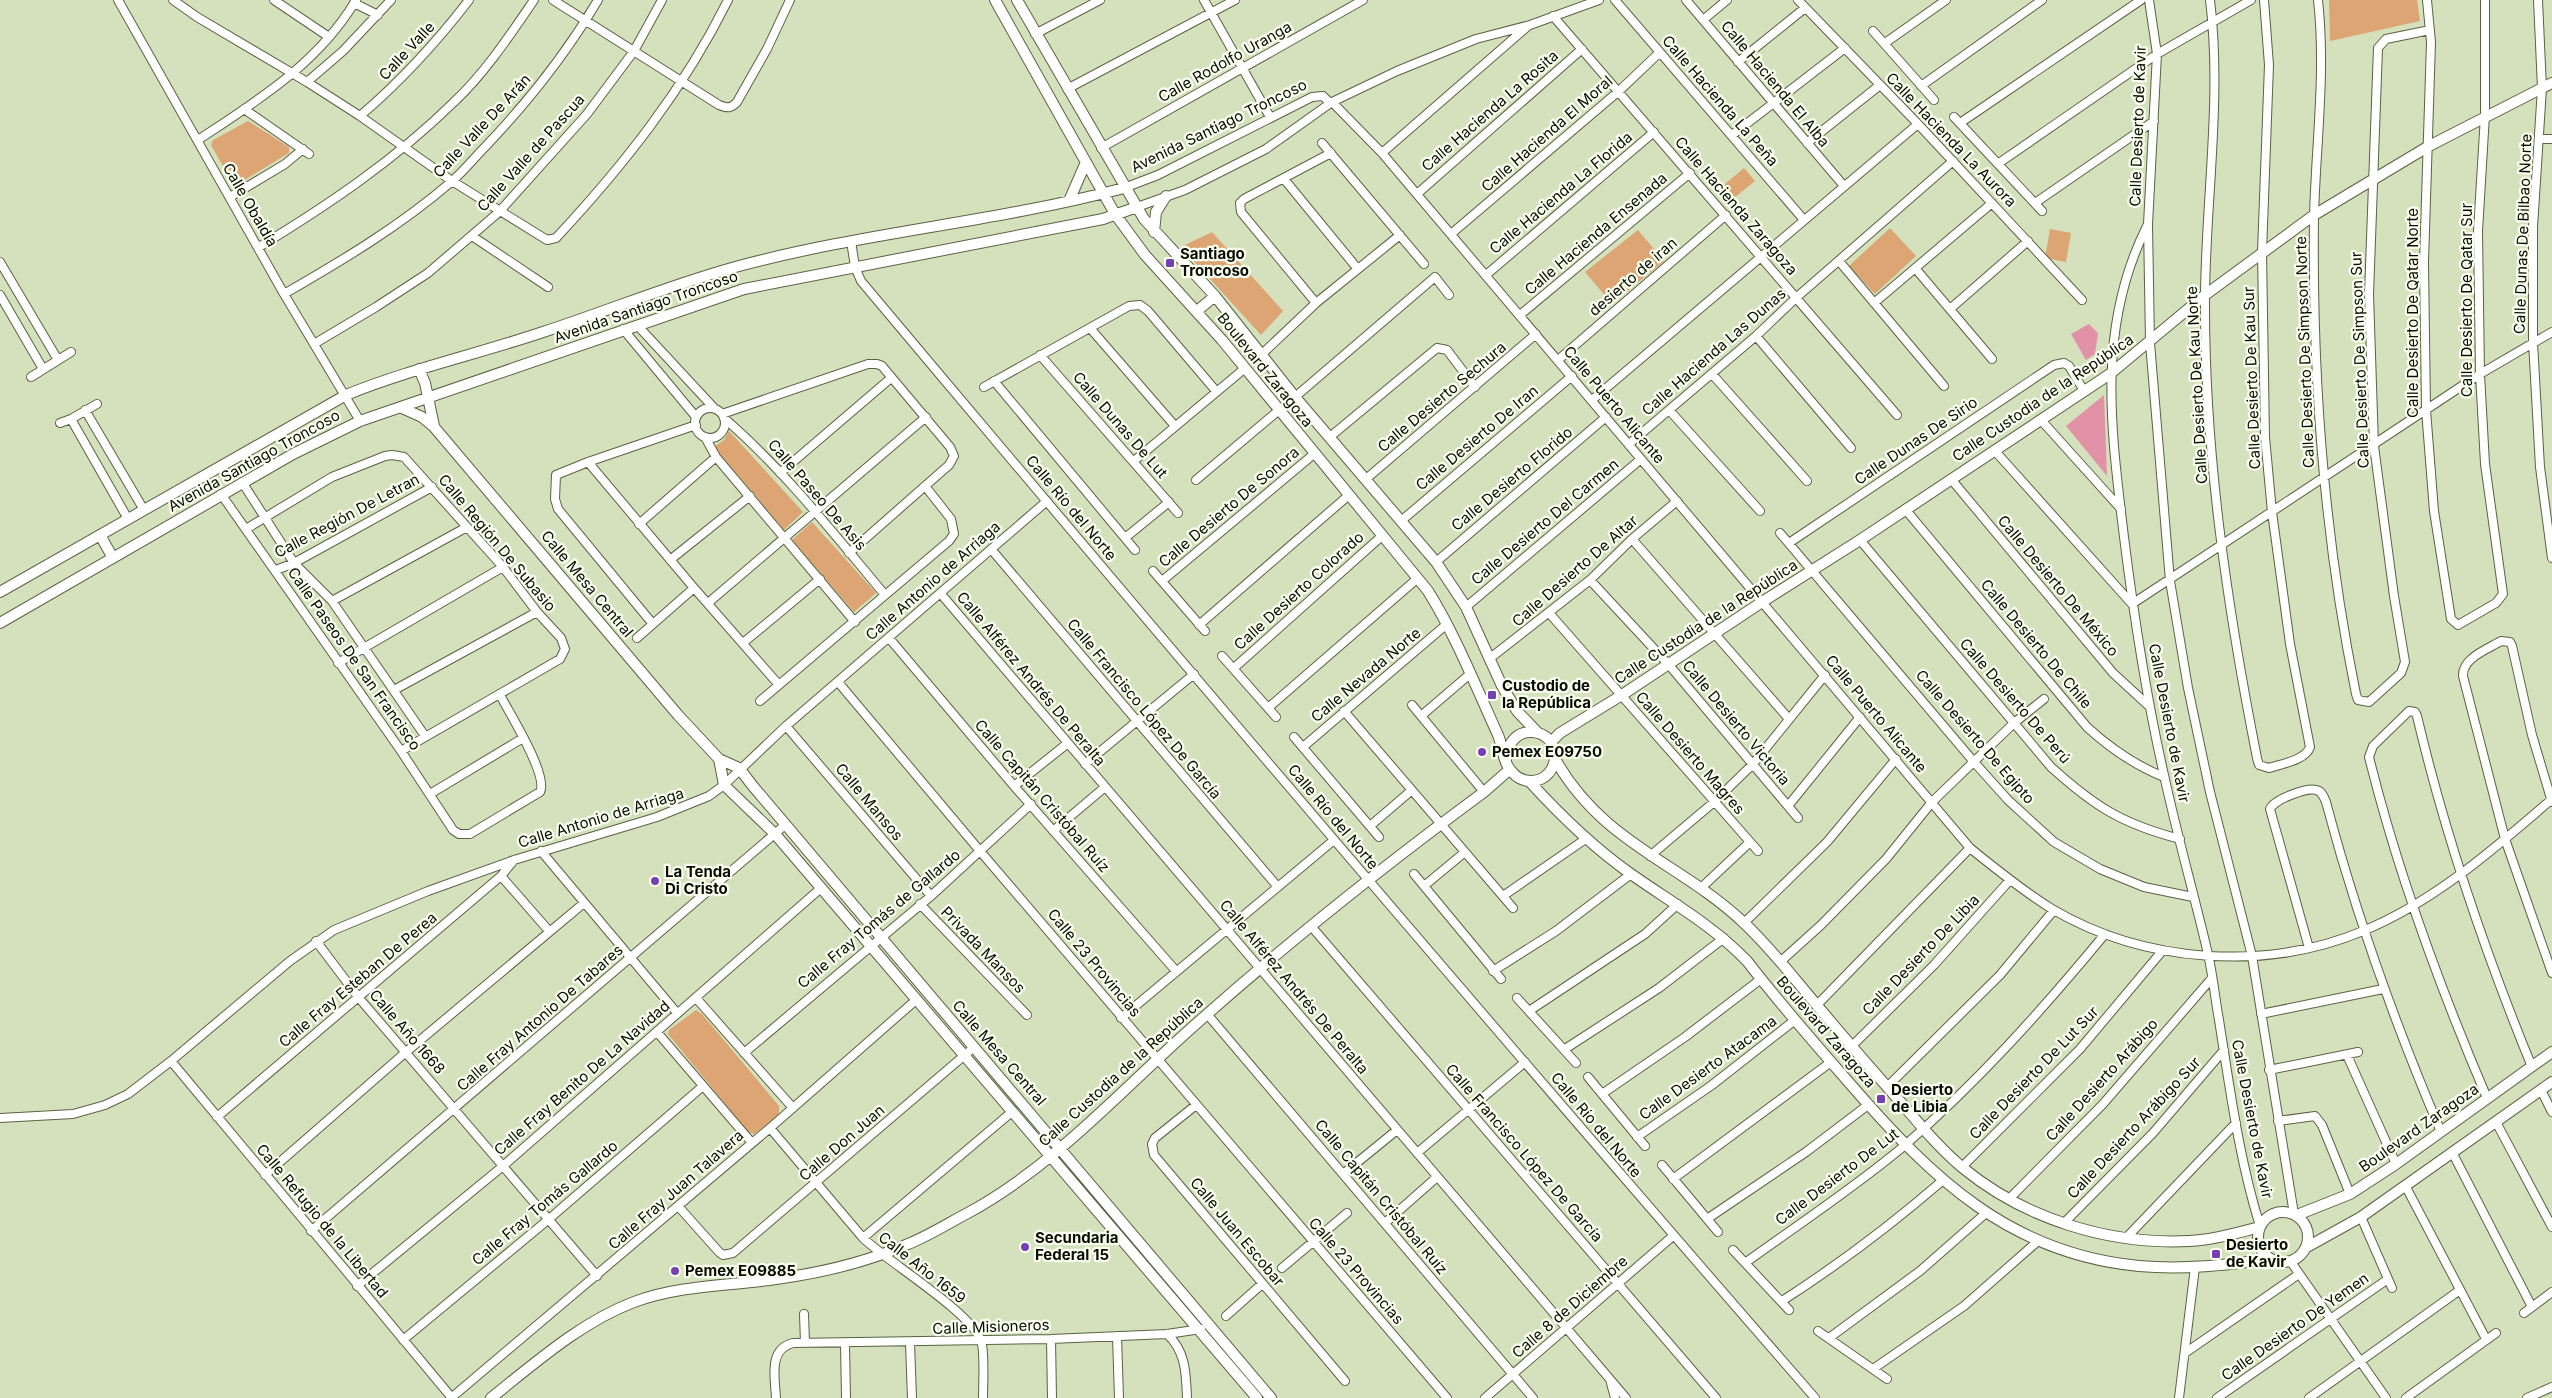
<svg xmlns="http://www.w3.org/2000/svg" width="2552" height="1398" viewBox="0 0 2552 1398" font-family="Inter,sans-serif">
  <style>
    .green { fill: #dca573 }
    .water { fill: #e192a7 }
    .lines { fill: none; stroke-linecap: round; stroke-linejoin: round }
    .minor-casing { stroke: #586342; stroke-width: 10 }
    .major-casing { stroke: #586342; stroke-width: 12 }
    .minor { stroke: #fff; stroke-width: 8 }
    .major { stroke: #fff; stroke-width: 10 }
    .poi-dot { fill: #783eb4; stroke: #fafff0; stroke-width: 2 }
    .labels { text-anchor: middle; stroke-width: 4.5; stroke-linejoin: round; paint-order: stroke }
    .street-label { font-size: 15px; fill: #090d03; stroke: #fafff0 }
    .poi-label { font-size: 15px; font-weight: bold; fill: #090d03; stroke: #fafff0; text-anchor: start }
  </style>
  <rect width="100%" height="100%" fill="#d5e1bd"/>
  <path class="green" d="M2329 0H2417L2420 21 2330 41Z
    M248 121 289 147V153L238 184 232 182 211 145 213 140Z
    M1744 168 1755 181 1729 202 1719 189Z
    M1890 228 1916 256 1875 294 1849 266Z
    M2050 229 2071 233 2066 262 2045 258Z
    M1638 230 1664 261 1612 304 1585 272Z
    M1212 232 1283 311 1261 335 1181 247Z
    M729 431 803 512 784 530 714 447 724 440Z
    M812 522 876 593 854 612 792 540Z
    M696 1010 702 1014 779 1106V1115L754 1134 748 1132 668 1034 669 1030Z"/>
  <path class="water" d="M2089 324 2098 333 2095 354 2086 360 2071 334Z
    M2104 395 2107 476 2066 426Z"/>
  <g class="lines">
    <g class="minor-casing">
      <path id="minor" d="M118 0 284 294 360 421
        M173 0 197 17 307 82 360 116 452 181 547 240 556 238C624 165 684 89 728 0
        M274 0 329 37
        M553 0 719 105C727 108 731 109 737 102L767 49 790 0
        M1204 0 1270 117
        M1615 0 1804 220
        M1686 0 1844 186
        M1798 0 1918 124 2082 300
        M2149 0 2157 54 2148 224 2150 343 2170 581 2188 688 2210 792 2252 956 2294 1214
        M2210 0C2222 97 2206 197 2205 295 2204 451 2227 606 2257 758L2259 765 2269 768C2281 764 2306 760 2310 747L2290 644 2272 512 2265 437 2262 252 2269 65 2264 0
        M2318 0C2326 72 2316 143 2314 216 2312 376 2324 537 2356 694L2358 700 2369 702 2401 673 2405 662 2394 596 2374 446 2369 294 2378 48 2386 39 2430 30
        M2427 0 2431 42 2424 262 2426 410 2434 511 2451 619 2458 625 2496 603 2503 594 2485 464 2480 374 2478 231 2485 115V0
        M2538 0 2542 88 2533 227V342L2540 467 2552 558
        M354 3 378 15
        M1553 16 1897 415
        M1703 20 1727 0
        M1873 31 1934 100
        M1035 34 1100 0
        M1885 43 1946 0
        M1738 62 1805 8
        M307 82 343 51 391 0
        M1921 86 2042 0
        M1067 89 1235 0
        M1332 102 1382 153 1970 848C1997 870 2023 891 2052 909 2144 963 2265 972 2363 931 2434 902 2495 848 2552 799
        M244 109 309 154
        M360 116C401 81 436 43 469 0
        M1954 117 2042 211
        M1960 123 2141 0
        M1732 135 1845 48
        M2539 139H2552
        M198 140C257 101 319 63 356 0
        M1322 143 1424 264
        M1807 143 1880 85
        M1101 148 1363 0
        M1382 153 1528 26
        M1999 163 2157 54 2251 0
        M1284 179 1357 268
        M1124 188 1158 175 1312 97 1323 96 1330 103
        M1417 194 1582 49
        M230 197 285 164 303 149
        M2035 203 2154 121
        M1137 207 1185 190 1266 149 1332 102 1397 71 1476 39 1530 25 1599 0
        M2147 226C2096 328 2111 429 2124 537 2134 617 2146 696 2164 775 2177 835 2194 894 2208 954 2213 976 2215 998 2219 1020 2230 1089 2239 1159 2260 1226
        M1451 234 1619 91 1659 53
        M472 236 548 287
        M851 241 855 267 861 281C1176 656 1494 1029 1815 1398
        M259 247C328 205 395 160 454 102 485 73 510 35 534 0
        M1839 261 1944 386
        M0 262 58 360
        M1915 268 1992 359
        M1486 275 1654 132
        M284 294C343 260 400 226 451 182 463 172 474 158 485 147 528 102 566 54 598 0
        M0 295 43 369
        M1316 303 1241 212 1240 203 1244 199 1331 153
        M1874 303 1992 203
        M1950 309 2028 241
        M1520 315 1690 173
        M637 325 714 408
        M1090 328 1175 426
        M623 329 696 417
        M1756 336 1851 448
        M314 344 376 307 428 273 499 212 587 114 634 51 662 0
        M1040 355 1178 513
        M1261 355 1316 303 1400 235
        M1558 360 1726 215
        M1712 374 1807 481
        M31 377 71 352
        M994 381 1135 550
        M984 387 1129 306 1140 305 1148 311 1216 391
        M1295 397 1435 277 1449 295
        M1592 400 1918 124
        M695 423a15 15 0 1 1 30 0a15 15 0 1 1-30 0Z
        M85 410 144 510
        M1670 411 1760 511
        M722 414 868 364H877L882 366 950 447 954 456 949 465 849 553
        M724 418C784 470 834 534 885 595
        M71 419 128 519
        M2041 420 2121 509
        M60 423 71 419 97 404
        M1331 436 1437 348 1447 350 1475 387
        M705 437 716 457 855 622
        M1629 444 1756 336 1797 297 1953 161
        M1995 451 2132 604 2480 374 2552 332
        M1134 461 1244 369
        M588 462 694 588 779 685
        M780 473 891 378
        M1366 479 1536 334
        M1951 479 2113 673 2150 707
        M1196 480 1278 411
        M242 482 294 563 332 601 425 736
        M221 494 401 751 453 830 459 834H470L540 792C549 776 509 712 500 695
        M1905 509 2087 727C2111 749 2134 765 2164 777
        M1401 521 1572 376
        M639 524 716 457
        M246 529 332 477 385 456 392 455 404 457 503 567 537 612 561 638 565 649 560 659 401 751
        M1780 533 1974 762 2008 800 2054 842 2100 869 2144 887 2193 897
        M1125 538 1169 502
        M1632 539 1789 719
        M1860 540 2051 767C2094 806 2122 824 2180 839
        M1789 543 2054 365 2064 363 2069 366 2084 391
        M991 549 1277 886
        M670 560 750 496
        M1436 562 1606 417
        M276 570 294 563 432 487
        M1153 571 1205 631
        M1590 580 1669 665 1798 818
        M1162 581 1314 454
        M941 594 1626 1398
        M332 601 467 527
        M708 603 926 417
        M1466 607 1641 459
        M1550 614 1758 851
        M652 623 558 509 555 499 556 475 588 462 696 425
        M1199 625 1349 495
        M637 638 694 588
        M889 638 1014 786 1176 971
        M743 643 820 579
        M1222 656 1276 717
        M1489 659 1590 580 1632 539 1677 501
        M338 663 503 567
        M1234 668 1383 535
        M838 682 980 851 1447 1398
        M394 690 537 612
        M760 701 949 541 954 534 951 519 925 486
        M1412 705 1484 792
        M1268 708 1418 578
        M1344 711 1513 908
        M1421 716 1470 674
        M786 726 931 896
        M1294 737 1379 837
        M1303 747 1447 624
        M1085 764 1194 674
        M1014 786 1068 743
        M430 794 523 738
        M2552 802 2532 735 2512 646 2510 642 2501 641C2488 649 2462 658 2463 676L2505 839 2552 973
        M1788 806 1860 717
        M1370 826 1412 790
        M1053 831 1105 787
        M541 851 677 1013
        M1650 856 1714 802 1753 764 1825 675
        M1414 874 1501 979
        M501 876 549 931
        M1424 886 1465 852
        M1701 888 1750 842
        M1503 896 1587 838
        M920 904 1027 1015
        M1744 923 1827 842 1896 759
        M1311 926 1716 1398
        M316 941 359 998 597 1276
        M2309 948 2270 809C2273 800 2307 787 2316 790 2322 791 2324 797 2326 802 2356 915 2395 1024 2441 1132
        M1780 962 1821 925 1886 859 1932 802 2014 723 2044 699
        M1493 971 1556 931 1631 874
        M696 998 793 1108
        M1517 998 1576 1063
        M1817 1005 1970 848
        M1529 1011 1645 934 1678 904
        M1207 1014 1533 1398
        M2261 1014 2383 989
        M1121 1018 1334 840
        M657 1032 752 1143
        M1852 1046 1934 965 2009 881
        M1565 1049 1659 988 1724 938
        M744 1053 931 896 1031 804
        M2347 1055 2396 1164
        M171 1061 452 1398
        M2269 1070 2358 1052
        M1588 1077 1645 1146
        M1887 1087 2000 975 2054 910
        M2541 1090 2552 1112
        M1602 1094 1685 1037 1761 979
        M2487 1098C2440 988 2398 874 2369 757L2373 746 2409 711 2415 712 2417 716C2446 839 2484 950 2532 1067
        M1196 1105 1155 1138 1152 1144 1154 1155 1345 1381
        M217 1117 501 876 514 860
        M0 1118 73 1114 105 1105 128 1094 171 1061 290 961 334 930 428 891 514 860 657 817 709 796 724 785 786 726 1047 501
        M2278 1121 2315 1116 2322 1125 2350 1194
        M2496 1122 2552 1227
        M770 1128 863 1238C889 1263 971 1312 981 1341 985 1350 983 1386 983 1398
        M1637 1137 1712 1085 1795 1020
        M2452 1152 2532 1307
        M1417 1153 1525 1062
        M1662 1165 1718 1232
        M1962 1167 2080 1049 2163 950
        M1343 1174 1397 1130
        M265 1175 406 1052 584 903
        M1673 1179 1831 1062
        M2406 1187 2486 1339
        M2009 1199 2103 1104 2212 978
        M678 1206 719 1252 723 1255 733 1253 973 1048
        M2361 1217 2392 1288
        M1707 1219 1806 1152 1868 1105
        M1385 1223 1437 1177
        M2064 1223 2153 1133 2224 1050
        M311 1231 785 825
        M863 1238 1013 1111
        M2126 1238 2236 1123
        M1733 1250 1789 1310
        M2291 1262 2386 1398
        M1745 1263C1799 1224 1854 1188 1904 1146 1978 1082 2043 1009 2105 934
        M1282 1268 1347 1213
        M357 1286 503 1166 821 888
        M1782 1301C1838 1265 1891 1225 1942 1181
        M2524 1313 2552 1292
        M804 1314 805 1343
        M1226 1316 1262 1284
        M1818 1331 1887 1379
        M1167 1334C1186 1351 1186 1374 1187 1398
        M1117 1336 1119 1398
        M1829 1338 1920 1271 1986 1213
        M1051 1339 1052 1398
        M403 1340 549 1219 703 1086
        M910 1343 912 1398
        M845 1344 846 1398
        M2185 1353 2299 1274
        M1873 1369 1964 1306 2038 1241
        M1611 1383 1615 1398
        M451 1398 770 1128 916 1000
        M776 1398C775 1378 768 1349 793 1343L1051 1339 1167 1334 1201 1329
        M1485 1398 1673 1236
        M2179 1398 2195 1267
        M2217 1398 2388 1279
        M2309 1398 2460 1290
        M2406 1398 2496 1333
        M2527 1398 2552 1387"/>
    </g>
    <g class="major-casing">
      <path id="major" d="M995 0 1115 214 1145 255 1222 340 1428 591C1456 636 1476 687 1498 735 1503 747 1503 764 1513 773 1520 781 1531 783 1541 779 1549 775 1554 767 1555 758 1558 728 1509 718 1506 760
        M1017 0 1144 219 1215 296 1295 397 1436 562 1466 607 1502 686 1517 711 1537 732
        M1069 201 1086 162
        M1154 232 1156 212 1166 196
        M1197 311 1215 296
        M419 369 425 383 434 426
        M402 408 422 417 434 427 678 715 719 759 739 768 752 785 1271 1398
        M100 535 113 558
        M0 592 346 395C410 369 478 354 543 332 608 311 672 284 739 266 865 232 997 222 1124 188
        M0 623 293 454 360 421 744 289 1103 219 1137 207
        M1551 742 1560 733 1622 695 1762 602 1860 540 2110 374 2205 295 2314 215 2429 146 2552 83
        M719 759 724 785 775 834 1257 1398
        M1555 759C1602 843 1679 862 1743 922 1770 947 1792 976 1815 1003 1844 1038 1874 1072 1904 1106 1922 1127 1941 1150 1963 1168 2025 1219 2109 1245 2189 1241 2213 1240 2236 1233 2260 1227
        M1529 781C1560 815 1594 848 1631 874 1672 903 1711 924 1747 961 1780 1004 1816 1045 1852 1086 1932 1178 2010 1254 2139 1266 2183 1270 2227 1265 2271 1259
        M2258 1237a25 25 0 1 1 50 0a25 25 0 1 1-50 0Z
        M2297 1215 2350 1194 2396 1164 2552 1052
        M2307 1247 2361 1217 2552 1082
        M491 1398C535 1363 581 1322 634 1302 679 1285 729 1286 776 1279 820 1273 867 1262 908 1244 928 1236 947 1224 966 1214 1055 1166 1121 1090 1196 1024 1288 942 1385 865 1484 792L1509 770"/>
    </g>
    <use href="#minor" class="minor"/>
    <use href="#major" class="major"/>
  </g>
  <g class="poi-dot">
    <rect x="1165" y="258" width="10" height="10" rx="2.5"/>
    <rect x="1487" y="690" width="10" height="10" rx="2.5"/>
    <circle cx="1482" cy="752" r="5"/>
    <circle cx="655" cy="881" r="5"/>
    <rect x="1876" y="1094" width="10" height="10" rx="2.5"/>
    <circle cx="1025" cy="1247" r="5"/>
    <rect x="2211" y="1249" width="10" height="10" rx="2.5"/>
    <circle cx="675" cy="1271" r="5"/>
  </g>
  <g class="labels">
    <g class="street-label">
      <text transform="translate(407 51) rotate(-47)" y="5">Calle Valle</text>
      <text transform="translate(1225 62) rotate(-29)" y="5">Calle Rodolfo Uranga</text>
      <text transform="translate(1775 84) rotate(50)" y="5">Calle Hacienda El Alba</text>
      <text transform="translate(1720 101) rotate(49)" y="5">Calle Hacienda La Peña</text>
      <text transform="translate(1490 111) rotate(-41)" y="5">Calle Hacienda La Rosita</text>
      <text transform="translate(482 126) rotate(-47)" y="5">Calle Valle De Arán</text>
      <text transform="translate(1219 126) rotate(-26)" y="5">Avenida Santiago Troncoso</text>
      <text transform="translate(2138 126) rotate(-88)" y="5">Calle Desierto de Kavir</text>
      <text transform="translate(1547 134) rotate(-41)" y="5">Calle Hacienda El Moral</text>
      <text transform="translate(1951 140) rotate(46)" y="5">Calle Hacienda La Aurora</text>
      <text transform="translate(531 153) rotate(-48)" y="5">Calle Valle de Pascua</text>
      <text transform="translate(1561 193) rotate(-40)" y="5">Calle Hacienda La Florida</text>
      <text transform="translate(250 205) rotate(60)" y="5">Calle Obaldía</text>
      <text transform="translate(1736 206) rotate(49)" y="5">Calle Hacienda Zaragoza</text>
      <text transform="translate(1596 234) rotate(-40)" y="5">Calle Hacienda Ensenada</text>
      <text transform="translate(2523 234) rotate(-88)" y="5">Calle Dunas De Bilbao Norte</text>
      <text transform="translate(1633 277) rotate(-41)" y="5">desierto de iran</text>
      <text transform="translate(2467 300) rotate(-90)" y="5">Calle Desierto De Qatar Sur</text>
      <text transform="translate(646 307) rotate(-19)" y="5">Avenida Santiago Troncoso</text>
      <text transform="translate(2413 313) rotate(-90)" y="5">Calle Desierto De Qatar Norte</text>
      <text transform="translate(1714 352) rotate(-41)" y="5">Calle Hacienda Las Dunas</text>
      <text transform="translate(2305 352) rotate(-92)" y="5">Calle Desierto De Simpson Norte</text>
      <text transform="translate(2360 360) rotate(-92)" y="5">Calle Desierto De Simpson Sur</text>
      <text transform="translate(1265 370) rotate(51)" y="5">Boulevard Zaragoza</text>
      <text transform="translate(2252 378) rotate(-92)" y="5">Calle Desierto De Kau Sur</text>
      <text transform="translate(2197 385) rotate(-93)" y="5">Calle Desierto De Kau Norte</text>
      <text transform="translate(1442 397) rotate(-40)" y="5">Calle Desierto Sechura</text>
      <text transform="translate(2043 398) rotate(-34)" y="5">Calle Custodia de la República</text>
      <text transform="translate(1614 405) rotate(50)" y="5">Calle Puerto Alicante</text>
      <text transform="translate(1120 425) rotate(49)" y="5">Calle Dunas De Lut</text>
      <text transform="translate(1477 438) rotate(-40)" y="5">Calle Desierto De Iran</text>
      <text transform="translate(1916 441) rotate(-34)" y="5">Calle Dunas De Sirio</text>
      <text transform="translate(254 461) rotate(-29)" y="5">Avenida Santiago Troncoso</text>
      <text transform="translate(1512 479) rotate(-40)" y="5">Calle Desierto Florido</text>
      <text transform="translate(817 495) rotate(49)" y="5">Calle Paseo De Asis</text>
      <text transform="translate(1229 507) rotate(-40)" y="5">Calle Desierto De Sonora</text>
      <text transform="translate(1071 508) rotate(50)" y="5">Calle Río del Norte</text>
      <text transform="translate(347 516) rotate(-28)" y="5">Calle Región De Letran</text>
      <text transform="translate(1545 522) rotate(-40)" y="5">Calle Desierto Del Carmen</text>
      <text transform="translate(497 543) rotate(50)" y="5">Calle Región De Subasio</text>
      <text transform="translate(1575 571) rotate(-41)" y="5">Calle Desierto De Altar</text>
      <text transform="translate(933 581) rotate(-41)" y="5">Calle Antonio de Arriaga</text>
      <text transform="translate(587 584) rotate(50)" y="5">Calle Mesa Central</text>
      <text transform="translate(2058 586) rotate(50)" y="5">Calle Desierto De México</text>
      <text transform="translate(1299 591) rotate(-42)" y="5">Calle Desierto Colorado</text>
      <text transform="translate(1706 622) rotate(-33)" y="5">Calle Custodia de la República</text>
      <text transform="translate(2036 644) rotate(50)" y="5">Calle Desierto De Chile</text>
      <text transform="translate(354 659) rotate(55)" y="5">Calle Paseos De San Francisco</text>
      <text transform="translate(1366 675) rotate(-40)" y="5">Calle Nevada Norte</text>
      <text transform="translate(1031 679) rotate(50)" y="5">Calle Alférez Andrés De Peralta</text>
      <text transform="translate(2015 701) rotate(49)" y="5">Calle Desierto De Perú</text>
      <text transform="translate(1144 709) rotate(50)" y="5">Calle Francisco López De García</text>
      <text transform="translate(1876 714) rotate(50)" y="5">Calle Puerto Alicante</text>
      <text transform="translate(1736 723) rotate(50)" y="5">Calle Desierto Victoria</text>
      <text transform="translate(2169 723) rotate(79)" y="5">Calle Desierto de Kavir</text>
      <text transform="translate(1975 737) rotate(49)" y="5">Calle Desierto De Egipto</text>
      <text transform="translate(1690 753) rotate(49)" y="5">Calle Desierto Magres</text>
      <text transform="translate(1042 796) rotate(49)" y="5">Calle Capitán Cristóbal Ruíz</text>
      <text transform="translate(869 802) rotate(50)" y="5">Calle Mansos</text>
      <text transform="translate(1333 817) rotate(50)" y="5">Calle Río del Norte</text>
      <text transform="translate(601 818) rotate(-17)" y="5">Calle Antonio de Arriaga</text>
      <text transform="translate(879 919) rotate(-40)" y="5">Calle Fray Tomás de Gallardo</text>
      <text transform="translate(983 950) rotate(46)" y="5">Privada Mansos</text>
      <text transform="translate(1921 955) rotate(-46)" y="5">Calle Desierto De Libia</text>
      <text transform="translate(1094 963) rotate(50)" y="5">Calle 23 Provincias</text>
      <text transform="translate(358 980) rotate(-40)" y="5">Calle Fray Esteban De Perea</text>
      <text transform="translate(1294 987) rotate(50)" y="5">Calle Alférez Andrés De Peralta</text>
      <text transform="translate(540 1018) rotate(-41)" y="5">Calle Fray Antonio De Tabares</text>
      <text transform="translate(407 1032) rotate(49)" y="5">Calle Año 1668</text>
      <text transform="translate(1826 1032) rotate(49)" y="5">Boulevard Zaragoza</text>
      <text transform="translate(999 1053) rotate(49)" y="5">Calle Mesa Central</text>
      <text transform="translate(1708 1068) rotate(-36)" y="5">Calle Desierto Atacama</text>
      <text transform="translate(1121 1072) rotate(-42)" y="5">Calle Custodia de la República</text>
      <text transform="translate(2034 1073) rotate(-46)" y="5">Calle Desierto De Lut Sur</text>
      <text transform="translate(582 1078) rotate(-41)" y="5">Calle Fray Benito De La Navidad</text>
      <text transform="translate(2102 1080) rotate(-48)" y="5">Calle Desierto Arábigo</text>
      <text transform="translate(2252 1119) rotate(79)" y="5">Calle Desierto de Kavir</text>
      <text transform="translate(1596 1125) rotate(50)" y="5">Calle Río del Norte</text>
      <text transform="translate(2134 1128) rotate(-47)" y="5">Calle Desierto Arábigo Sur</text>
      <text transform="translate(2419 1128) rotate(-35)" y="5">Boulevard Zaragoza</text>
      <text transform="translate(842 1143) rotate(-41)" y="5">Calle Don Juan</text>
      <text transform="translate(1524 1153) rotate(49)" y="5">Calle Francisco López De García</text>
      <text transform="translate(1837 1177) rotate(-37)" y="5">Calle Desierto De Lut</text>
      <text transform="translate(676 1190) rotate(-41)" y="5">Calle Fray Juan Talavera</text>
      <text transform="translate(1381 1197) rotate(50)" y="5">Calle Capitán Cristóbal Ruíz</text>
      <text transform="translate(545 1203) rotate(-40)" y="5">Calle Fray Tomás Gallardo</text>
      <text transform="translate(322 1221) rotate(50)" y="5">Calle Refugio de la Libertad</text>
      <text transform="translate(1237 1232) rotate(50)" y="5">Calle Juan Escobar</text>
      <text transform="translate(922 1268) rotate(38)" y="5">Calle Año 1659</text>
      <text transform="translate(1356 1271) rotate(49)" y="5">Calle 23 Provincias</text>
      <text transform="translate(1570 1307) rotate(-41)" y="5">Calle 8 de Diciembre</text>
      <text transform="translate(991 1327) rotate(-2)" y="5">Calle Misioneros</text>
      <text transform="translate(2295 1327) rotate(-35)" y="5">Calle Desierto De Yemen</text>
    </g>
    <g class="poi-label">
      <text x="1180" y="259">Santiago<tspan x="1180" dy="17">Troncoso</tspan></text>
      <text x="1502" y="691">Custodio de<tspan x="1502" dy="17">la República</tspan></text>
      <text x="1492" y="757">Pemex E09750</text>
      <text x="665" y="877">La Tenda<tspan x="665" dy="17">Di Cristo</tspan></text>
      <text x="1891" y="1095">Desierto<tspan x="1891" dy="17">de Libia</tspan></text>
      <text x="1035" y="1243">Secundaria<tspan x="1035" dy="17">Federal 15</tspan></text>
      <text x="2226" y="1250">Desierto<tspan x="2226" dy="17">de Kavir</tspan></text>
      <text x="685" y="1276">Pemex E09885</text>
    </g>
  </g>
</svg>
